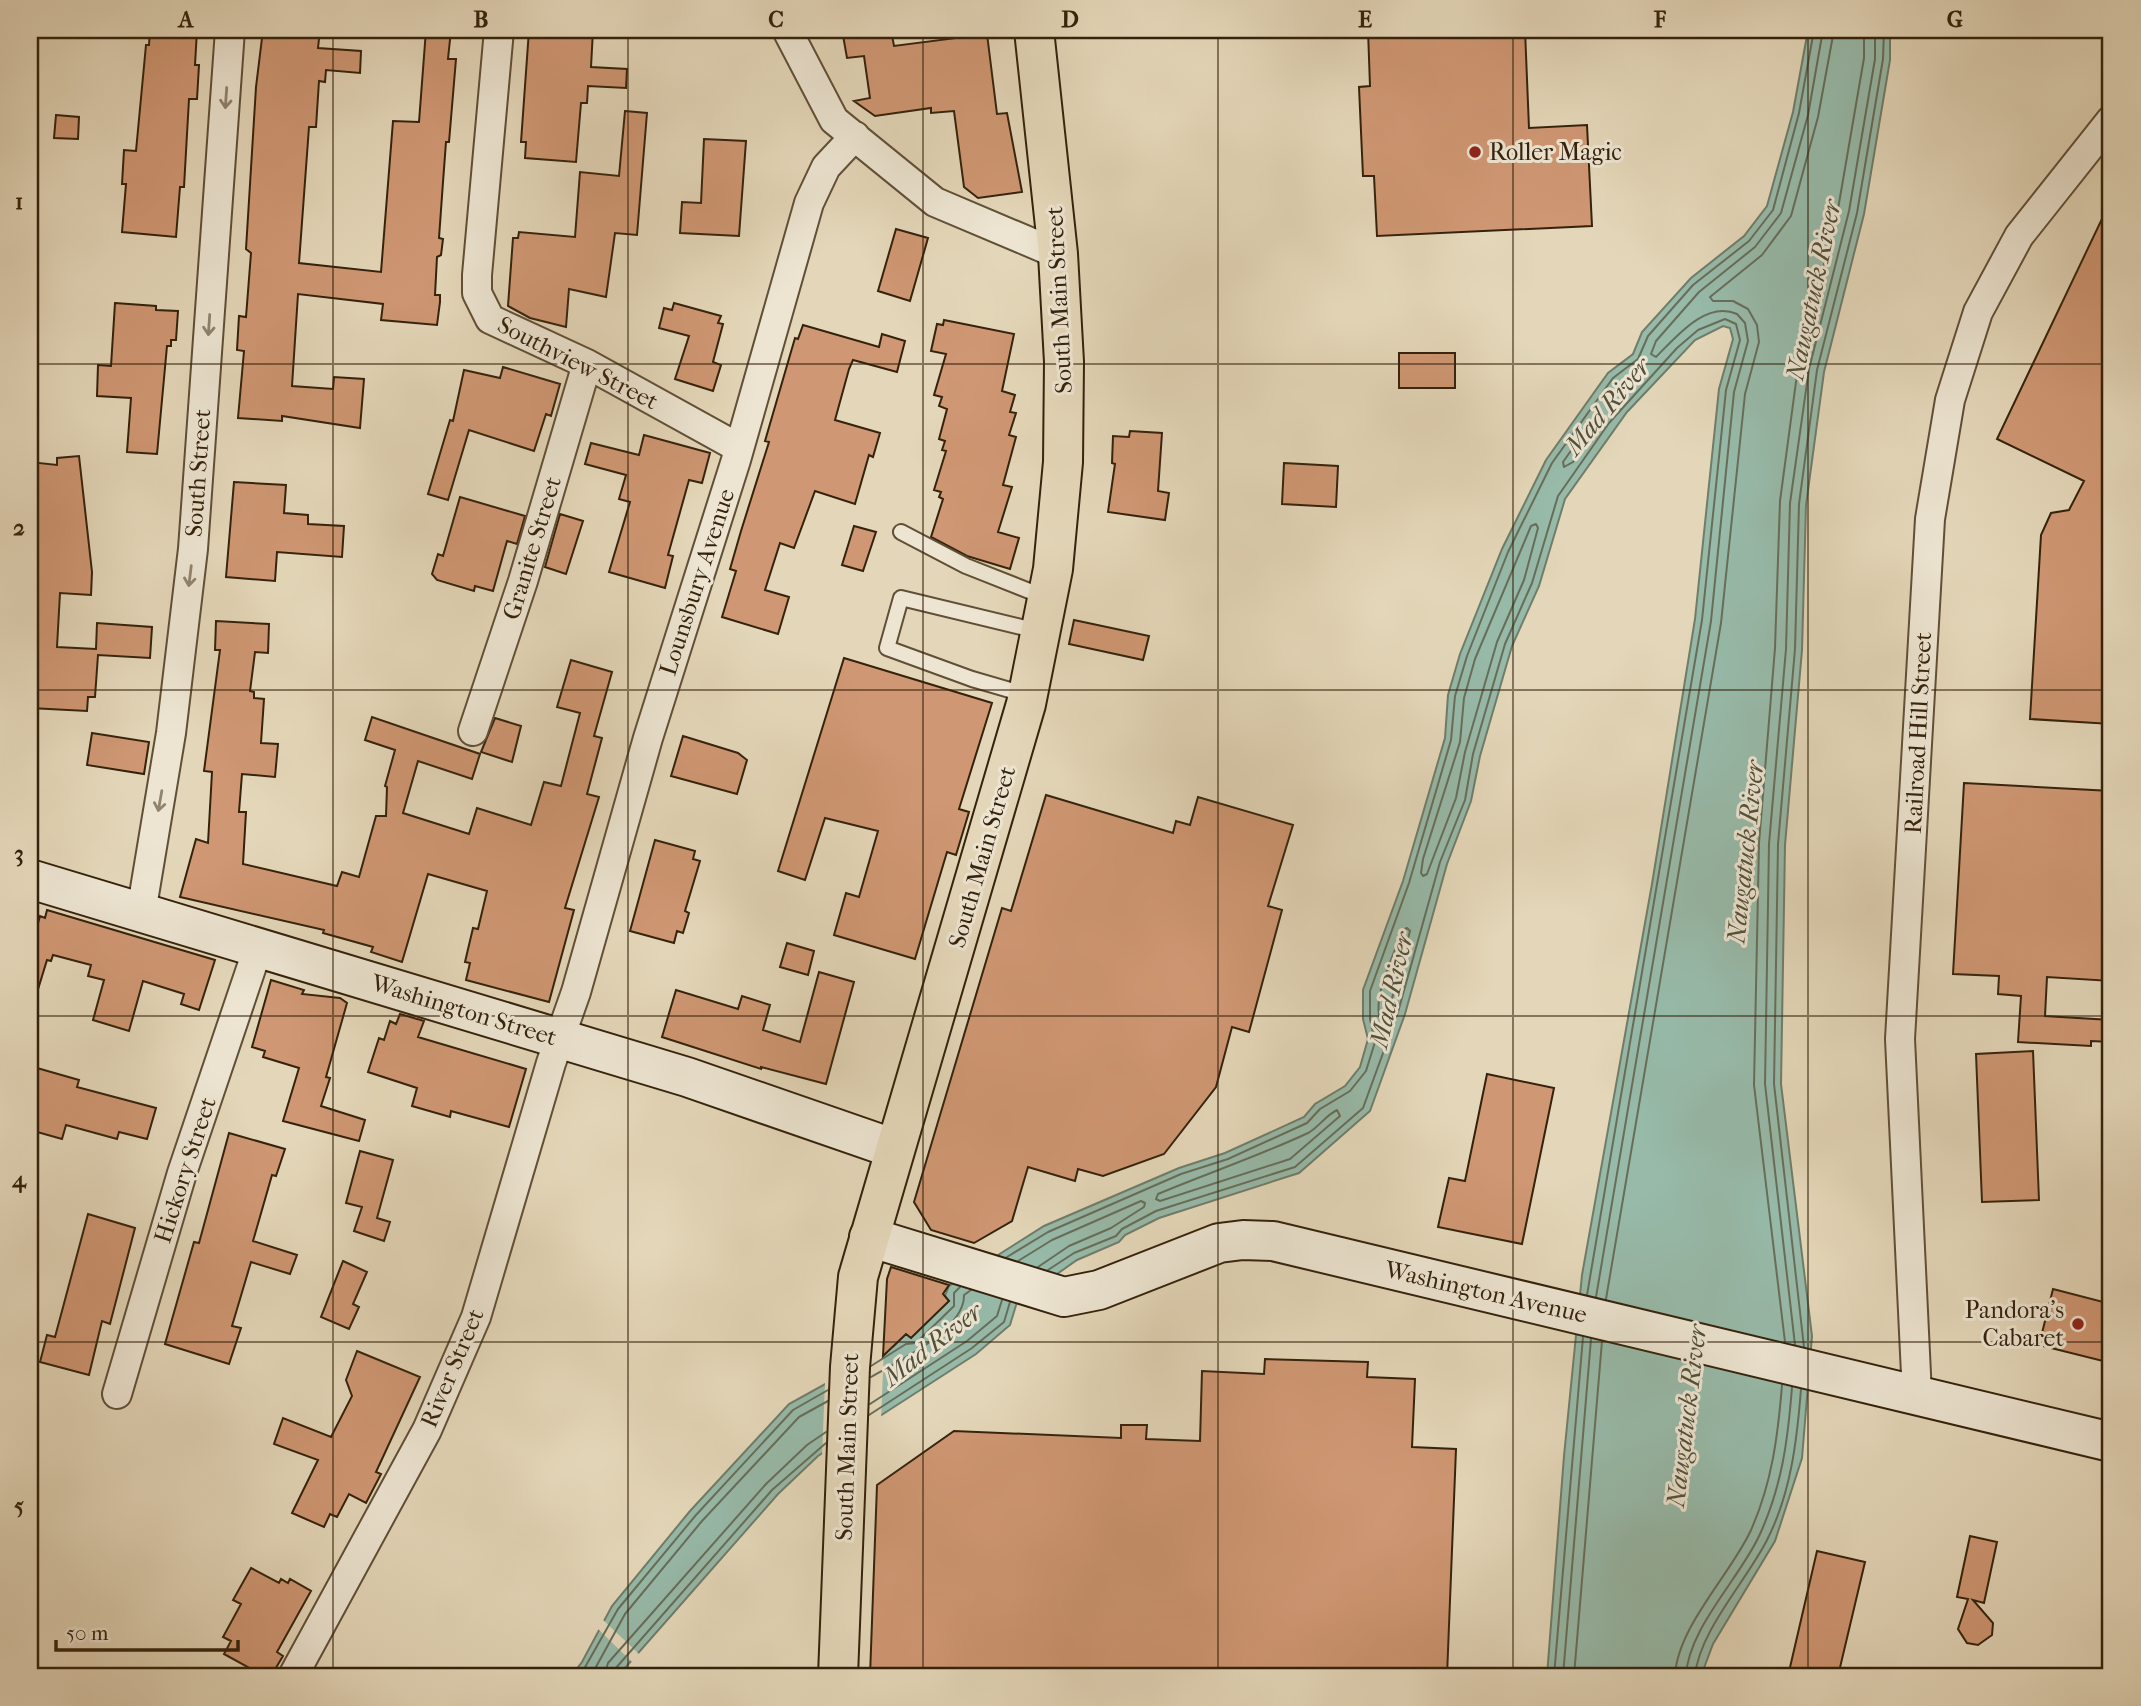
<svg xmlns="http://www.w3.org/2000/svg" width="2141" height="1706" viewBox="0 0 2141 1706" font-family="'IM FELL French Canon',serif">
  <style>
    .water { fill: #97baa9; stroke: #6f7d6a; stroke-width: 2 }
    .pier { fill: #e4d7b9 }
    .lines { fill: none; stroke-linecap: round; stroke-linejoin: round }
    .shore { stroke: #666e5a; stroke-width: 2 }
    .building { fill: #cf9773; stroke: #34220c; stroke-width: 2 }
    .lane-casing { stroke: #604f37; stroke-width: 18 }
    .street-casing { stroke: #604f37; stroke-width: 32 }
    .secondary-casing { stroke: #34220c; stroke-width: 42 }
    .primary-casing { stroke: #34220c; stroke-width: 42 }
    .lane { stroke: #ede5d2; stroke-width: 14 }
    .street { stroke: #ede5d2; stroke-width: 28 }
    .secondary { stroke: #ede5d2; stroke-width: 38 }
    .primary { stroke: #e4d7b9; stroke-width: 38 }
    .oneway { stroke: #90846f }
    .grid { fill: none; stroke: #34220c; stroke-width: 2; stroke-opacity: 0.55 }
    .poi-dot { fill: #8f2418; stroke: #ede5d2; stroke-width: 2.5 }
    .labels { text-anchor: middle; stroke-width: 6; stroke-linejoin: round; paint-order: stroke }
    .poi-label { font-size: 24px; fill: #34220c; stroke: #ede5d2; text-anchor: start }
    .street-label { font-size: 24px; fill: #34220c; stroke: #ede5d2 }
    .water-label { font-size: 26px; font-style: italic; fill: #52503b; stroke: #ede5d2 }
    .neatline { fill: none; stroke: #34220c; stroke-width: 2.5 }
    .grid-label { font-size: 23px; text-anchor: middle; font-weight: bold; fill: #34220c }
  </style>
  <rect width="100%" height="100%" fill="#e4d7b9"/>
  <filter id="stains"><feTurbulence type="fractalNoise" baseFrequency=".00286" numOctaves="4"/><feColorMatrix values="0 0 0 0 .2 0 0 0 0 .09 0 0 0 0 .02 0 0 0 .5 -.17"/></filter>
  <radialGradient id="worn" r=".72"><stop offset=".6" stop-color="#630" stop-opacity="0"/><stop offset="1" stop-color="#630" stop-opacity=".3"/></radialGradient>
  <path class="water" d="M1808 30H1890V60L1864 214 1824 372 1806 505 1802 650 1785 845 1781 1084 1812 1336 1802 1458 1775 1541 1713 1644 1701 1676H1547L1564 1456 1582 1275 1652 884 1695 619 1719 389 1733 339 1730 328 1723 326 1695 340 1627 412 1565 499 1539 586 1512 646 1480 756 1471 801 1447 864 1405 1014 1370 1111 1299 1173 1159 1218 1125 1235 1119 1242 1077 1260 1017 1302 1010 1325 976 1354 818 1456 778 1494 618 1676H571L582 1662 612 1606 690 1511 789 1404 894 1346 906 1334 911 1338 949 1301 945 1296 949 1286 1044 1226 1179 1168 1225 1153 1304 1117 1315 1104 1345 1086 1360 1067 1368 1039 1363 1019V990L1403 881 1445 738 1448 695 1460 654 1502 549 1546 460 1608 373 1633 354 1642 332 1691 278 1744 236 1767 206 1793 112Z"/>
  <path class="pier" d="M884 1347 881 1420 822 1456 825 1382Z
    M601 1618 640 1655 633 1663 596 1627Z"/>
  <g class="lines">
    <path class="shore" d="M1587 428H1591L1592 432 1573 462 1564 467 1563 462Z
      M1536 524 1538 528 1524 580 1497 642 1465 752 1456 798 1427 874 1423 876 1421 873 1423 859 1460 742 1464 698 1475 659 1531 526Z
      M1407 928 1410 931 1386 1021 1382 1023C1369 1003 1395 952 1403 930Z
      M1337 1110 1340 1116 1290 1159 1160 1201 1156 1199 1158 1194C1208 1173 1259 1156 1308 1133 1319 1127 1325 1116 1337 1110Z
      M1007 1257 1048 1232 1181 1174 1228 1159 1307 1123 1320 1109 1350 1091 1366 1071 1375 1042 1370 1019V991L1409 883 1451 740 1455 696 1467 656 1508 552 1552 463 1613 378 1638 359 1648 336 1693 285 1749 241 1773 210 1799 113 1814 30
      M1018 1261 1052 1240 1141 1201 1145 1203 1144 1207 1111 1228 1069 1246 1038 1267
      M1048 1270 1074 1253 1116 1236 1122 1229 1156 1211 1295 1167 1363 1108 1398 1012 1440 862 1465 800 1473 754 1505 644 1532 583 1558 496 1609 423 1677 348 1698 330 1725 319 1736 324 1740 340 1726 390 1702 620 1587 1295
      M1596 1297 1711 621 1734 392 1748 341 1745 323 1737 314C1706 300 1676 337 1656 357L1651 354 1656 341 1699 292 1755 247 1781 213 1808 115 1823 30
      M1606 1299 1721 623 1745 394 1759 342 1757 325 1748 309 1733 301H1713L1710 297 1762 255 1791 216 1818 117 1834 30
      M1785 1342 1754 1085 1759 843 1775 648 1780 501 1798 367 1838 209 1864 58V30
      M1795 1345 1765 1084 1769 844 1786 649 1790 503 1809 369 1849 211 1875 59V30
      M1804 1347 1774 1084 1778 844 1795 649 1799 504 1817 370 1857 213 1883 59 1884 30
      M871 1366 906 1344 916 1343 954 1306V1293L960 1287
      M871 1377C897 1362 965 1330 964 1295L971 1290
      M870 1404 967 1341 997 1316 1002 1300
      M869 1415 972 1348 1004 1322 1010 1302
      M580 1676 618 1609 696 1515 793 1410 828 1390
      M591 1676 625 1614 702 1521 799 1417 828 1401
      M604 1676 608 1663 766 1484 807 1445 826 1432
      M613 1676 615 1669 772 1490 826 1443
      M1554 1676 1583 1337
      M1563 1676 1591 1339
      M1574 1676 1602 1341
      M1675 1676C1677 1627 1731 1574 1751 1530 1772 1483 1778 1435 1782 1385
      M1686 1676C1688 1628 1741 1577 1760 1534 1782 1486 1788 1439 1792 1387
      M1695 1676C1699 1631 1747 1580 1767 1540 1791 1493 1797 1440 1801 1389"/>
  </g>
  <path class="building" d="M150 30H197L195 65H199L197 99H189L184 187H180L176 237 122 232 126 184H122L124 150 136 151 146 45H149Z
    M263 30H320L318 48 361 51 360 73 326 70 325 82 319 81 316 127H309L299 263 381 272 393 121 419 122 426 30H451L448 59H456L449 142H446L443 182 439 238 443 239 441 255 437 257 435 295H440V302L437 325 381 320 383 304 298 294 292 386 333 389 334 377 364 379 360 428 282 416V421L238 418 244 351 237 350 239 316 246 317 251 253 246 249 256 87Z
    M529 30H593L591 67 627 69 626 88 588 86 587 103H581L576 162 525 158 526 142H521Z
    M842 30H891L894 46 987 34 997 114 1007 113 1022 192 978 198 964 187 954 111 931 113V108L875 116 854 101 870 98 864 56 847 58Z
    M1368 30H1525L1529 128 1587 125 1592 226 1377 236 1374 176H1363L1359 87 1370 86Z
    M625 111 647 113 637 235 615 233 606 297 569 289 566 327 530 318 508 306 513 238H518L519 232 575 237 580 172 619 176Z
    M56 115 79 117 78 139 54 138Z
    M704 139 746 141 739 236 680 233 682 202 701 203Z
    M2111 200V724L2030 719 2041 535 2051 513 2069 510 2084 481 1997 439Z
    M896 229 928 238 910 301 878 291Z
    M115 303 156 306V310L178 311 176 340H171V346H167L157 454 127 452 131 398 97 396 98 365 111 366Z
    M674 303 721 316 718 323 723 324 713 362 721 365 713 391 675 379 689 336 659 328 664 308 672 310Z
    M944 320 1014 334 1002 391 1015 395 1010 412 1016 413 1009 435 1016 437 1003 485 1012 487 998 532 1019 538 1010 569 967 556 931 537 943 499 939 497 941 492 934 490 946 451 942 450 945 441 939 439 947 409 939 406 942 397 934 395 946 354 931 351 937 324 943 325Z
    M803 325 879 347 882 334 905 341 897 372 853 360 849 369 835 420 880 433 873 457 869 455 855 504 815 491 794 548 780 543 765 590 789 597 778 634 722 617 736 571 730 569 741 531 769 442 765 441 795 338 798 339Z
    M1399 353H1455V388H1399Z
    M503 367 560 384 551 416 546 414 534 451 469 430 448 500 428 494 450 420 453 421 464 370 500 378Z
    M1130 431 1162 433 1158 491 1169 493 1165 520 1108 512 1115 464 1112 463 1113 436 1129 437Z
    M644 435 710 453 702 483 689 480 668 555 673 556 665 588 609 572 630 502 619 499 626 475 585 464 591 443 639 455Z
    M79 456 92 572 91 595 60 593 57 647 96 649 97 623 152 627 150 658 98 655 95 697H88L87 711 30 708V462L57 465V458Z
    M1284 463 1338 466 1336 507 1282 504Z
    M234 482 286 485 284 513 308 515V524L344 526 342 557 277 552 275 581 226 577Z
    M460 497 525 516 517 544 507 541 493 591 475 586 474 591 437 580 432 574 438 554 443 556Z
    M560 514 583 521 566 574 545 567Z
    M854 526 876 532 863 571 842 565Z
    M1074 620 1149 636 1143 660 1069 644Z
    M216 621 269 624 268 653 255 652 250 691 254 692V698L264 699 261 743 278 744 275 777 242 774 239 812H246L243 864 337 886 342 872 359 877 376 816H386L387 787 385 786 395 750 365 740 372 717 480 754 472 779 418 761 403 813 469 834 477 808 531 825 544 782 561 786 580 713 557 707 571 660 612 672 594 736 602 738 587 794 599 797 565 908 574 910 549 1002 466 980 470 963 465 962 473 928 478 929 487 891 428 874 402 962 371 952 373 947 323 933 324 930 180 897 196 839 208 843 212 772 204 771 220 650H215Z
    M844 658 992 703 959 809 969 812 956 855 947 852 915 959 834 935 846 893 859 897 878 831 825 818 805 880 778 871Z
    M495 718 521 726 512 762 481 752Z
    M92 733 149 742 144 774 87 765Z
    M683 736 738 753 747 760 737 794 671 776Z
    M1964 783 2111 791V981L2047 977 2045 1016 2111 1020V1042L2091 1041V1046L2018 1042 2021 996 1998 994 1999 976 1953 974Z
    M1046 795 1173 833 1176 821 1190 825 1198 797 1293 825 1268 906 1282 910 1249 1032 1232 1027 1216 1087 1164 1154 1103 1176 1078 1169 1075 1181 1028 1167 1012 1221 974 1243 931 1230 914 1202 1002 908 1011 911Z
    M655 840 695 851 693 859 700 861 685 911 689 913 683 933 677 931 674 943 630 931Z
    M47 910 215 960 199 1010 181 1004 184 994 143 981 129 1031 93 1020 104 980 88 976 91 965 53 955 51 961 47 960 35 999 30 998V951L40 916 45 918Z
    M787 943 814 951 808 975 780 967Z
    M819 972 854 982 826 1084 761 1067V1069L662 1037 676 990 738 1009 742 996 770 1005 763 1030 800 1042Z
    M271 980 304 990 302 994 340 998 347 1003 326 1077 330 1078 321 1106 365 1120 359 1141 283 1121 299 1068 263 1057 265 1051 252 1047Z
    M400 1014 424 1021 418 1037 526 1069 509 1127 451 1111 450 1117 412 1106 417 1088 368 1072 379 1038 384 1040 390 1021 396 1024Z
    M2033 1051 2039 1200 1982 1202 1976 1054Z
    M30 1066 79 1080 77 1087 156 1108 147 1139 119 1132 117 1139 66 1125 62 1139 30 1130Z
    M1487 1074 1554 1088 1522 1244 1438 1227 1449 1178 1465 1181Z
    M229 1133 285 1149 276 1176 272 1175 253 1241 297 1255 290 1274 251 1262 232 1326 241 1328 229 1364 165 1344 194 1242 199 1243Z
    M360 1151 393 1160 377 1218 390 1222 384 1241 354 1231 362 1207 346 1203Z
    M88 1214 135 1228 110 1324 102 1321 89 1375 40 1362 47 1335 55 1337Z
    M343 1261 367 1272 353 1304 359 1307 349 1329 321 1317Z
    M891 1267 949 1285 943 1294 949 1301 911 1338 906 1334 883 1356 887 1279Z
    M2053 1289 2111 1304V1363L2039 1345Z
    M357 1351 420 1377 376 1472 381 1474 366 1503 349 1494 337 1517 330 1514 324 1527 292 1513 318 1460 274 1444 283 1418 331 1437 352 1396 346 1380Z
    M1265 1359 1368 1362 1367 1377 1415 1379 1412 1447 1456 1449 1447 1676H870L877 1485 954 1431 1121 1438V1425H1147L1146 1439 1200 1441 1202 1371 1264 1374Z
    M1970 1536 1997 1542 1984 1603 1973 1600 1993 1623 1992 1635 1978 1645 1967 1643 1958 1629 1968 1599 1957 1597Z
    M1817 1551 1865 1562 1838 1676H1788Z
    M251 1568 279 1583 281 1579 288 1583 290 1579 311 1591 277 1652 283 1656 271 1676H264L224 1654 231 1641 223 1637 241 1604 233 1600Z"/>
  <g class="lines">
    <g class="lane-casing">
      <path id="lane" d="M901 532 966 566 1047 598
        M1027 695 972 679 887 648 901 598 1038 631"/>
    </g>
    <g class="street-casing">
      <path id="street" d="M499 30 477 275V293L490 319 587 364 739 448
        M787 30 834 120 935 202 1058 254
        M473 731 523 581 587 364
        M141 913 171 733 193 549 230 30
        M117 1394 182 1173 258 948
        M1917 1395 1900 1039 1930 519 1950 400 1978 312 2019 236 2111 120
        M293 1676 427 1430 476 1317 551 1063 576 992 648 738 736 460 809 203 826 167 855 136"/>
    </g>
    <g class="secondary-casing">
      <path id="secondary" d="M30 879 687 1077 895 1149
        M869 1237 1064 1297 1099 1290 1219 1243 1243 1240 1273 1241 2111 1442"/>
    </g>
    <g class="primary-casing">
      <path id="primary" d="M838 1676 850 1367 858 1277 1026 704 1053 569 1063 462 1064 362 1058 254 1034 30"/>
    </g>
    <use href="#lane" class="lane"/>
    <use href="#street" class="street"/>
    <use href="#secondary" class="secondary"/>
    <use href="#primary" class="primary"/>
  </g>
  <defs><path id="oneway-shaft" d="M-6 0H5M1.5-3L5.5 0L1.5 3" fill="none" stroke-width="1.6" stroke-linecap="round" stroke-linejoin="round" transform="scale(1.75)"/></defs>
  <g class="oneway">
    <use href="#oneway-shaft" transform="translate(226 98) rotate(94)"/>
    <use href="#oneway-shaft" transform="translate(209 325) rotate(94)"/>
    <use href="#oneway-shaft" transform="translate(190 576) rotate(97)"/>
    <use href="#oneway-shaft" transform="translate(160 801) rotate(100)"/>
  </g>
  <path class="grid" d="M333 30V1676M628 30V1676M923 30V1676M1218 30V1676M1513 30V1676M1808 30V1676M30 364H2111M30 690H2111M30 1016H2111M30 1342H2111"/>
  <g class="poi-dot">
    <circle cx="1475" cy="152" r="7"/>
    <circle cx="2078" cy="1324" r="7"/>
  </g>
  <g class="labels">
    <g class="poi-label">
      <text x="1489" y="160">Roller Magic</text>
      <text x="2064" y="1318" text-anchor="end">Pandora's<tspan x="2064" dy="28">Cabaret</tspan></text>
    </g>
    <g class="street-label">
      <text transform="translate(1059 300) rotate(-93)" y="8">South Main Street</text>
      <text transform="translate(578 363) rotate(27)" y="8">Southview Street</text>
      <text transform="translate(198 473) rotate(-86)" y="8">South Street</text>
      <text transform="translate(532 548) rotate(-73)" y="8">Granite Street</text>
      <text transform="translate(697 582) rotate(-72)" y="8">Lounsbury Avenue</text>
      <text transform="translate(1918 733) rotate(-87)" y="8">Railroad Hill Street</text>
      <text transform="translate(982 857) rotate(-74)" y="8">South Main Street</text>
      <text transform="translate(464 1010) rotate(17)" y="8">Washington Street</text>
      <text transform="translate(185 1170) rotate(-72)" y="8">Hickory Street</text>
      <text transform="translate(1486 1292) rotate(13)" y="8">Washington Avenue</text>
      <text transform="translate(452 1368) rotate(-67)" y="8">River Street</text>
      <text transform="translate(847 1447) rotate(-88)" y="8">South Main Street</text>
    </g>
    <g class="water-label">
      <text transform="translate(1813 290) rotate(-78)" y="9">Naugatuck River</text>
      <text transform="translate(1607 406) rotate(-50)" y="9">Mad River</text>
      <text transform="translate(1745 852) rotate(-84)" y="9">Naugatuck River</text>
      <text transform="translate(1391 990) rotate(-77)" y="9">Mad River</text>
      <text transform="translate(932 1344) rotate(-38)" y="9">Mad River</text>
      <text transform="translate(1686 1416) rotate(-83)" y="9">Naugatuck River</text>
    </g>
  </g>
  <rect width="2141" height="1706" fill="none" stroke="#e4d7b9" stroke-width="77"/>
  <path d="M56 1640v10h182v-10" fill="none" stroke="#34220c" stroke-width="3.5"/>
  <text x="66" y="1640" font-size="21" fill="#34220c" stroke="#ede5d2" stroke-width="5" paint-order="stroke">50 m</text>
  <rect x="38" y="38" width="2064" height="1630" class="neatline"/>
  <g class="grid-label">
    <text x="186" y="27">A</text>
    <text x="481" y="27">B</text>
    <text x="776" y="27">C</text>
    <text x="1070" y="27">D</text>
    <text x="1365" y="27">E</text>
    <text x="1660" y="27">F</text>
    <text x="1955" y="27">G</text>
    <text x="19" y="209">1</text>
    <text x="19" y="535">2</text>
    <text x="19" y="861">3</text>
    <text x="19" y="1187">4</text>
    <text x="19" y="1513">5</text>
  </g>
  <rect width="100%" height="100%" filter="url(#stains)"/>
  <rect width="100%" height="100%" fill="url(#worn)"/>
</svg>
